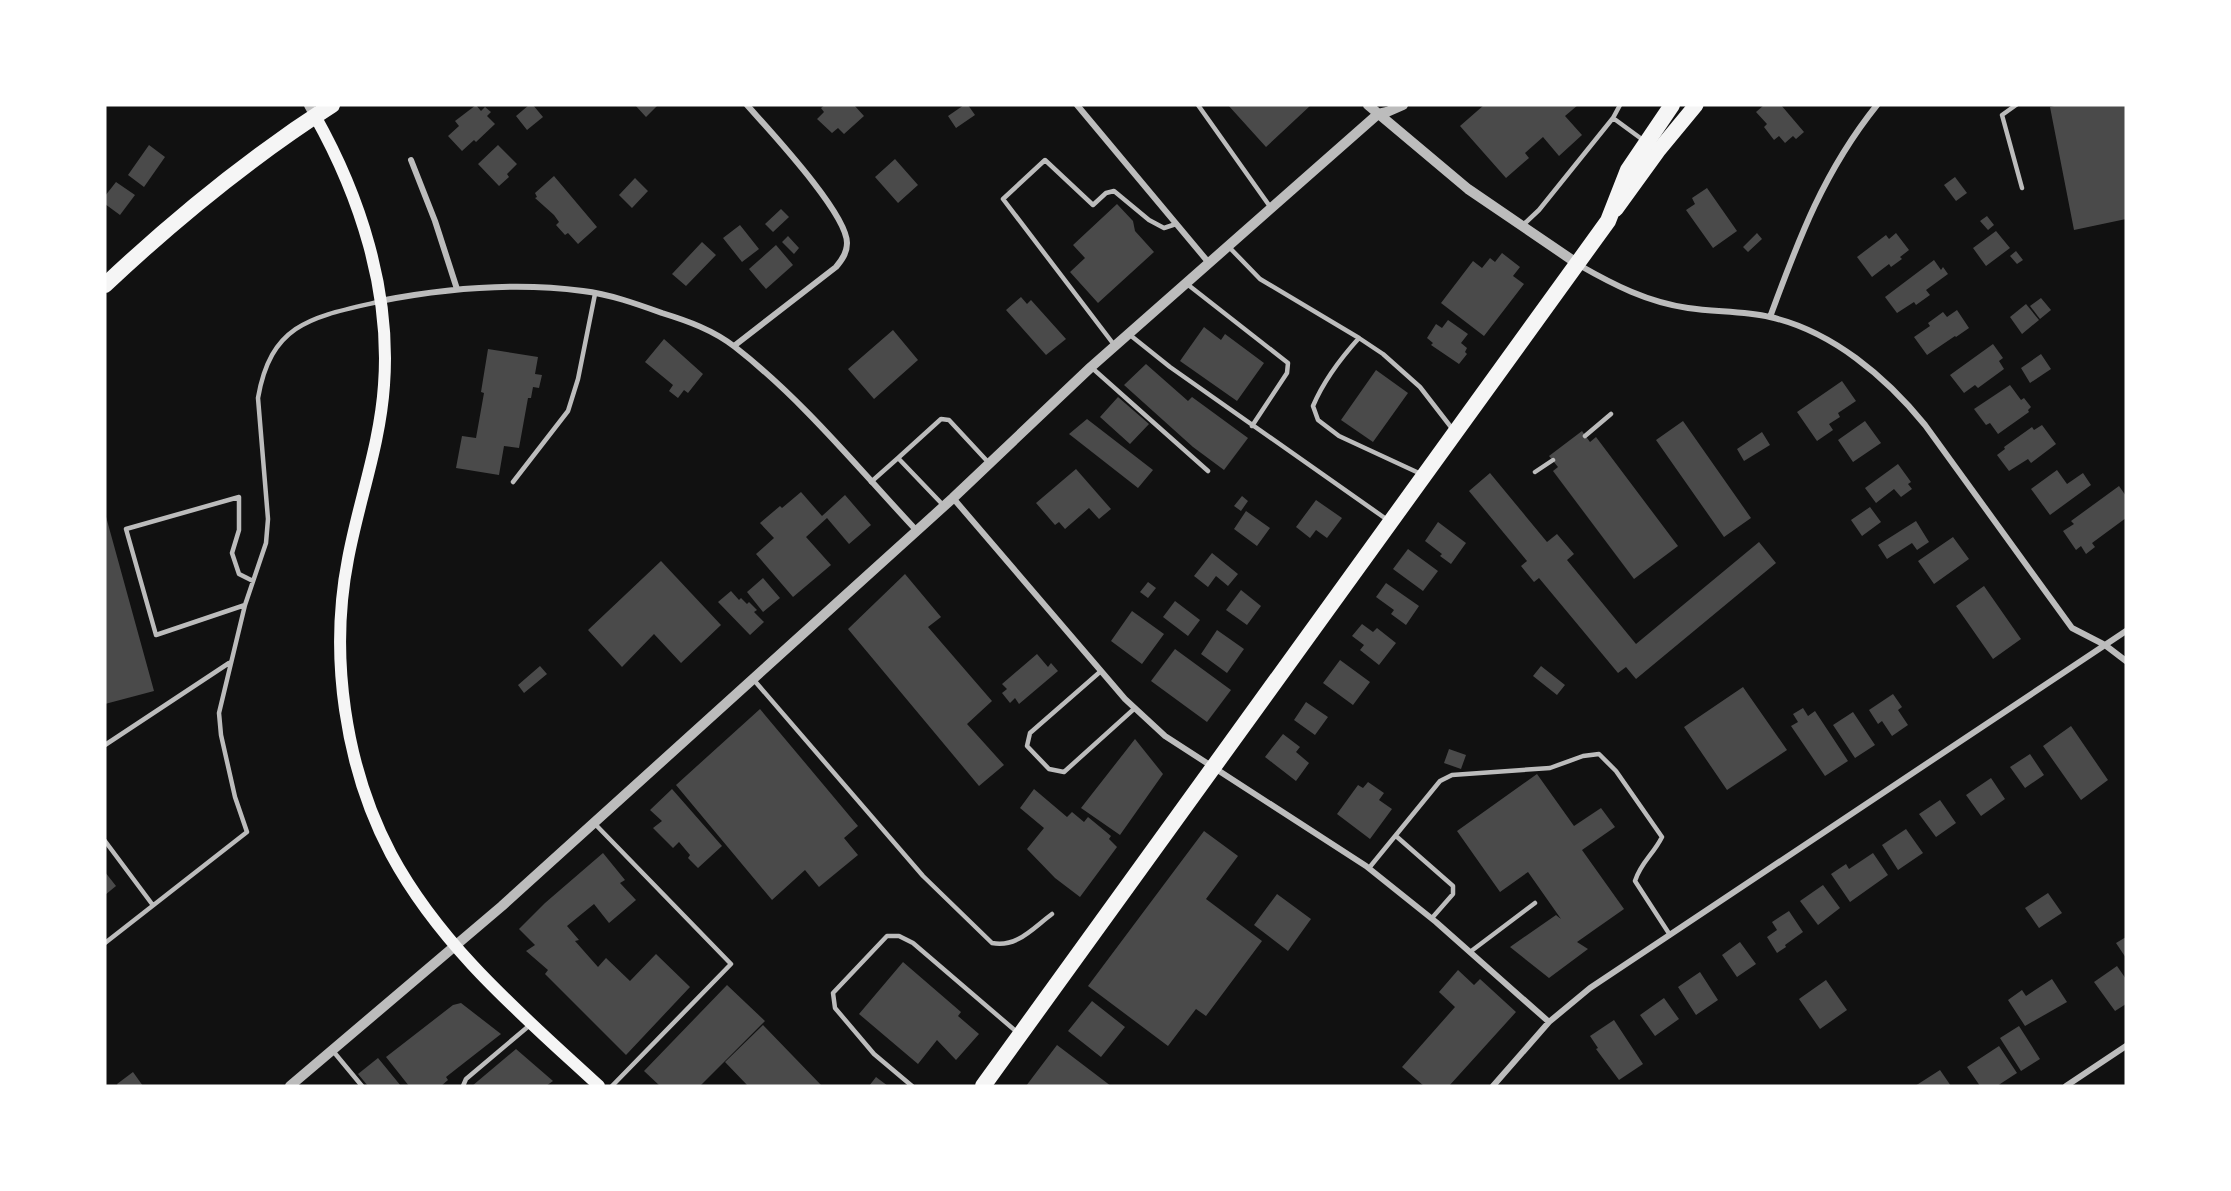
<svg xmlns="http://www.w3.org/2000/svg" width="2231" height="1191" viewBox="0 0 2231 1191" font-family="'Exo 2',sans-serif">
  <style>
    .building { fill: #4a4a4a }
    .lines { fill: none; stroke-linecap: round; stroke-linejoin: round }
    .service { stroke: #bcbcbc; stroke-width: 4.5 }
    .minor { stroke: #bcbcbc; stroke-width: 6 }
    .tertiary { stroke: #bcbcbc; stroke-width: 10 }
    .secondary { stroke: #f5f5f5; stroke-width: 12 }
    .primary { stroke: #f5f5f5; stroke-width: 15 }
    .trunk { stroke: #f5f5f5; stroke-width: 16 }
  </style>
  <rect width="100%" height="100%" fill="#111"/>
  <path class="building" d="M476 105 481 111 485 107 491 112 487 116 495 124 476 142 474 140 462 151 448 136 459 126 455 121Z
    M529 105H533L543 117 527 130 516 116Z
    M635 105H658L646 117Z
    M825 105H854L864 116 844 134 838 128 832 133 817 119 824 112 821 108Z
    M964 105H968L975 115 956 128 948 116Z
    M1228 105H1311L1266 147Z
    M1484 105H1578L1565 116 1582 135 1559 156 1543 137 1525 153 1529 158 1506 178 1460 126Z
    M1764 105H1781L1804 132 1796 139 1793 136 1785 143 1779 136 1774 140 1764 127 1767 124 1756 112Z
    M2058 105H2126V219L2074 230 2050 107Z
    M149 145 165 157 144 187 128 175Z
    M498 145 517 164 507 174 509 177 499 186 478 164Z
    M895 159 918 185 898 203 875 177Z
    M554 176 597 227 578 244 568 233 565 235 556 225 559 222 554 215 535 198 537 197 535 193Z
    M1955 177 1967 193 1956 201 1944 185Z
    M635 178 648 191 632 208 619 195Z
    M116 182 135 195 120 215 105 204V196Z
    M1707 188 1737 231 1713 248 1686 210 1695 204 1692 198Z
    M1117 204 1133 221 1135 231 1154 252 1098 303 1070 272 1085 258 1073 245Z
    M781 209 789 217 773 232 765 224Z
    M1987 216 1994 225 1988 230 1980 221Z
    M740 225 759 249 742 262 723 238Z
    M1996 231 2010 248 1986 266 1973 248Z
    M1757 233 1762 239 1748 252 1743 247Z
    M1896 233 1909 250 1900 257 1902 259 1891 267 1889 264 1872 277 1857 257 1886 235 1889 239Z
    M788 236 799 248 794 254 782 242Z
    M702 242 716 255 686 286 672 274Z
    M776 245 793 265 766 289 749 269Z
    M2016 251 2023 260 2017 264 2010 256Z
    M1502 253 1520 267 1513 276 1524 284 1484 336 1441 303 1473 261 1482 268 1490 258 1495 262Z
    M1934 260 1941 270 1943 267 1948 274 1926 290 1930 295 1916 305 1914 302 1897 313 1885 297Z
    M1021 297 1027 304 1031 300 1066 339 1046 355 1006 310Z
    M2041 298 2051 310 2040 319 2030 306Z
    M2026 304 2039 320 2022 334 2010 317Z
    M1957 310 1969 328 1956 337 1955 336 1927 355 1914 337 1930 326 1928 323 1943 312 1947 317Z
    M1448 320 1468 334 1461 343 1467 348 1465 352 1467 354 1459 364 1431 345 1433 343 1427 338 1436 324 1442 328Z
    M1204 327 1221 340 1225 334 1264 363 1237 401 1180 361Z
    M893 330 918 360 874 399 848 369Z
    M664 339 703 374 688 393 684 390 678 398 669 391 673 385 645 362Z
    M1993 344 2003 358 1999 361 2004 369 1978 388 1975 385 1964 393 1950 375Z
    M488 349 538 357 535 374 542 375 539 388 533 387 531 398H528L519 448 504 446 499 475 456 468 462 436 476 438 484 393 481 392Z
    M2041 354 2051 369 2030 383 2021 368Z
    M1146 364 1188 401 1192 397 1248 438 1224 470 1193 447 1124 385Z
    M1376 370 1408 393 1373 442 1341 420Z
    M1842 381 1856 401 1838 413 1840 417 1829 424 1833 430 1817 441 1797 412Z
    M2010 385 2021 400 2024 398 2031 407 2028 410 2029 412 1998 434 1990 423 1986 425 1974 409Z
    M1118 397 1149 424 1130 444 1100 417Z
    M1087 419 1153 470 1138 488 1069 434Z
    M1683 421 1751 518 1724 537 1656 440Z
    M1865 421 1881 443 1853 462 1838 440Z
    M2042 425 2056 444 2031 463 2028 459 2009 471 1997 455 2005 449 2004 447 2032 427 2034 430Z
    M1582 431 1590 442 1596 437 1678 546 1634 579 1553 471 1558 467 1549 456Z
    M1762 432 1770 445 1744 461 1737 449Z
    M1898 464 1911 482 1908 484 1912 489 1901 497 1894 489 1876 503 1865 488Z
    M1076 469 1111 509 1099 519 1089 508 1065 529 1059 522 1055 525 1036 503Z
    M2057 470 2067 484 2083 473 2091 485 2050 515 2031 489Z
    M1490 473 1547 542 1557 534 1574 554 1567 560 1636 644 1759 542 1776 563 1636 679 1626 667 1618 673 1539 578 1534 582 1521 566 1527 561 1469 491Z
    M2119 486 2126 496V518L2092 543 2095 547 2086 554 2081 546 2076 550 2063 531 2074 524 2071 521Z
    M801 492 822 516 845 495 871 525 849 544 827 518 806 537 831 565 793 597 756 554 774 538 760 523 780 506 782 508Z
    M1242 496 1248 501 1241 511 1234 506Z
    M1316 500 1342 518 1327 538 1316 530 1310 538 1296 527Z
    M1870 507 1881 522 1862 536 1851 520Z
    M1246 511 1270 528 1257 546 1234 529Z
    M105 513 154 691 105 704Z
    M1916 521 1929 542 1917 550 1912 543 1887 559 1878 545Z
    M1438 522 1466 543 1451 564 1440 556 1442 554 1425 541Z
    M1953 537 1969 559 1934 584 1918 561Z
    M1408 549 1438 571 1423 591 1393 569Z
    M1212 553 1238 574 1228 586 1216 576 1208 587 1194 576Z
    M661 561 721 625 681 663 654 634 622 667 588 630Z
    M905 574 941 617 928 627 992 701 967 724 1004 765 979 786 848 629Z
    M763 578 780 598 763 612 747 592Z
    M1148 582 1156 588 1148 598 1140 592Z
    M1386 583 1419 606 1406 625 1391 614 1394 610 1376 597Z
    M1984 586 2021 639 1993 659 1956 606Z
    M1241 590 1261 606 1247 625 1226 610Z
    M731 591 739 600 741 598 747 604 749 602 757 610 754 612 764 622 750 635 718 602Z
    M1175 601 1200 620 1188 636 1163 617Z
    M1132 611 1164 634 1142 664 1111 641Z
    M1362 624 1373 632 1377 628 1396 643 1379 665 1360 650 1364 645 1352 636Z
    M1217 630 1244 649 1227 673 1201 654Z
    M1175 649 1231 690 1207 722 1151 681Z
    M1037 654 1048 667 1051 663 1058 671 1019 704 1015 698 1010 703 1002 693 1007 689 1002 684Z
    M1340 660 1370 682 1353 705 1323 683Z
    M540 666 547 674 524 693 518 685Z
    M1541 666 1565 685 1557 695 1533 676Z
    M1743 687 1787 750 1727 790 1684 727Z
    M1893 694 1902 707 1898 710 1908 725 1892 736 1882 721 1878 724 1869 710Z
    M1306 702 1328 717 1315 735 1294 720Z
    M1803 708 1808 716 1815 711 1848 761 1825 776 1791 726 1798 722 1793 714Z
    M760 709 858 826 844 838 858 855 819 887 805 870 772 900 676 785Z
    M1853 712 1875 745 1855 758 1833 725Z
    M2071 726 2108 780 2081 800 2043 746Z
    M1283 734 1300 747 1296 752 1309 763 1296 781 1265 757Z
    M1135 739 1163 774 1120 835 1081 808Z
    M1449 749 1466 755 1461 769 1444 763Z
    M2030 754 2044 775 2025 788 2010 767Z
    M1537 774 1574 826 1601 808 1615 827 1582 850 1624 909 1577 942 1588 949 1549 978 1510 947 1556 915 1561 919 1528 872 1500 892 1457 831Z
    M1991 778 2005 799 1981 816 1966 795Z
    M1368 782 1384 793 1379 800 1392 809 1370 839 1337 814 1358 785 1363 788Z
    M672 789 722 846 698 868 688 858 690 855 679 842 673 848 653 828 662 821 650 810Z
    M1034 789 1067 817 1072 812 1084 822 1088 817 1111 836 1109 839 1117 847 1080 897 1055 878 1027 849 1044 828 1020 808Z
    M1940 800 1956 823 1936 837 1919 814Z
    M1906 829 1923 853 1898 870 1882 845Z
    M1204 831 1238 856 1206 899 1262 941 1206 1016 1196 1009 1168 1046 1088 986Z
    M603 853 625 880 620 883 636 900 609 923 594 904 567 926 579 940 575 941 598 967 606 958 630 981 656 954 690 987 626 1055 545 974 548 970 526 951 535 945 519 929 545 903Z
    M1873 853 1888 875 1850 902 1831 874 1846 864 1849 869Z
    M105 872 116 886 105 895Z
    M1823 885 1840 908 1818 925 1800 901Z
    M2048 893 2062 913 2039 928 2025 908Z
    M1277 894 1311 919 1288 951 1254 925Z
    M1789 911 1803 932 1785 945 1786 947 1777 953 1767 937 1777 930 1772 922Z
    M2126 937V958L2116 943Z
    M1740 942 1756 964 1737 977 1722 955Z
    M903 962 961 1012 958 1016 979 1034 956 1060 937 1040 918 1064 859 1014Z
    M2117 966 2126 979V1004L2115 1011 2094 982Z
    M1458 970 1474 985 1480 979 1516 1012 1449 1086H1424L1402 1067 1455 1007 1439 992Z
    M1700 972 1718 1000 1696 1015 1678 987Z
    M2052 979 2067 1002 2025 1026 2008 1000 2022 990 2026 996Z
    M1826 980 1847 1010 1820 1029 1799 999Z
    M727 985 765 1021 700 1086H660L644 1071Z
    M1664 998 1679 1019 1655 1036 1640 1015Z
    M1092 1001 1125 1027 1101 1057 1068 1031Z
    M461 1003 501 1034 446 1077 448 1080 441 1086H409L386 1057 453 1005Z
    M1614 1020 1643 1064 1619 1080 1596 1049 1598 1048 1590 1036Z
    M763 1025 822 1086H748L725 1062Z
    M2019 1026 2040 1059 2021 1071 2000 1038Z
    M1057 1045 1111 1086H1026Z
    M1999 1046 2017 1073 1997 1086H1980L1967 1067Z
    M516 1049 553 1081 546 1086H472Z
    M378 1058 401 1086H368L358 1074Z
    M1940 1070 1951 1086H1915Z
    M133 1072 143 1086H118L117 1084Z
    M876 1077 888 1086H869Z"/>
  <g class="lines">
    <path class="service" d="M1198 105 1271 208
      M2016 105 2002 115 2022 188
      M1613 118 1620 105
      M1523 225 1539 210 1613 118 1643 140
      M1228 246 1260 279 1359 338
      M1187 284 1288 363 1287 373 1252 426
      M1130 335 1170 367 1389 521
      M1115 346 1003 199 1045 160 1093 205 1106 193 1114 191 1149 220 1164 228 1176 224
      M1091 367 1208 471
      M1585 436 1611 414
      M898 458 941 419 949 420 988 462
      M1535 472 1553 460
      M1421 474 1339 436 1318 420 1313 406C1324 380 1340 359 1359 338L1383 354 1420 387 1454 431
      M513 482 568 411 578 379 595 294
      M871 482 898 458 944 506
      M245 605 156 635 126 529 239 497V530L232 553 239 574 253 581
      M1101 671 1030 733 1027 746 1049 769 1064 772 1135 708
      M753 679 923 876 992 943C1017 948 1033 928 1052 914
      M105 745 229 663
      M595 824 731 964 612 1086
      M1396 836 1453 886V894L1432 918
      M105 841 152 904
      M1369 868 1440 781 1452 775 1550 768 1583 756 1599 754 1616 771 1662 837C1653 855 1641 862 1635 881L1670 935
      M105 943 247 832 235 797 221 735 219 713 245 605 266 543 268 519 258 398C271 323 312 317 378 302
      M1470 952 1535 903
      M333 1051 362 1086
      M463 1086 466 1079 530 1025
      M912 1086 874 1054 835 1008 833 993 887 936H899L913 943 1018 1033"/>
    <path class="minor" d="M1077 105 1209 263
      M411 160 435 221 457 289
      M1579 265C1614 285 1647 302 1688 308 1715 312 1744 311 1770 317 1832 331 1886 377 1925 425L2072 628 2105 645 2126 661
      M380 301C447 288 516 282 583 291 609 294 637 304 662 313 688 321 713 330 735 347 803 400 858 468 917 531
      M1770 317C1799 238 1824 171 1877 105
      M734 346 836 267C842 260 847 253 847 243 847 213 769 130 747 105
      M953 498 1125 699 1165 736 1366 866 1436 922 1549 1022
      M1493 1086 1549 1022 1590 988 2126 631
      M2066 1086 2126 1046"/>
    <path class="tertiary" d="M309 105 315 116
      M1368 105 1468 189 1578 264
      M290 1086 502 906 953 498 1091 367 1378 114 1387 112 1403 105"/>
    <path class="secondary" d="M315 116C360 196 391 291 384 385 380 445 359 500 348 559 329 656 345 767 391 854 441 947 522 1015 599 1086"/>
    <path class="primary" d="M1616 209 1658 151 1696 105"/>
    <path class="trunk" d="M105 285C175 219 251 157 332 105
      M983 1086 1608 221 1628 170 1672 105"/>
  </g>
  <rect width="2231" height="1191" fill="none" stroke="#ffffff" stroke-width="213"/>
</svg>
